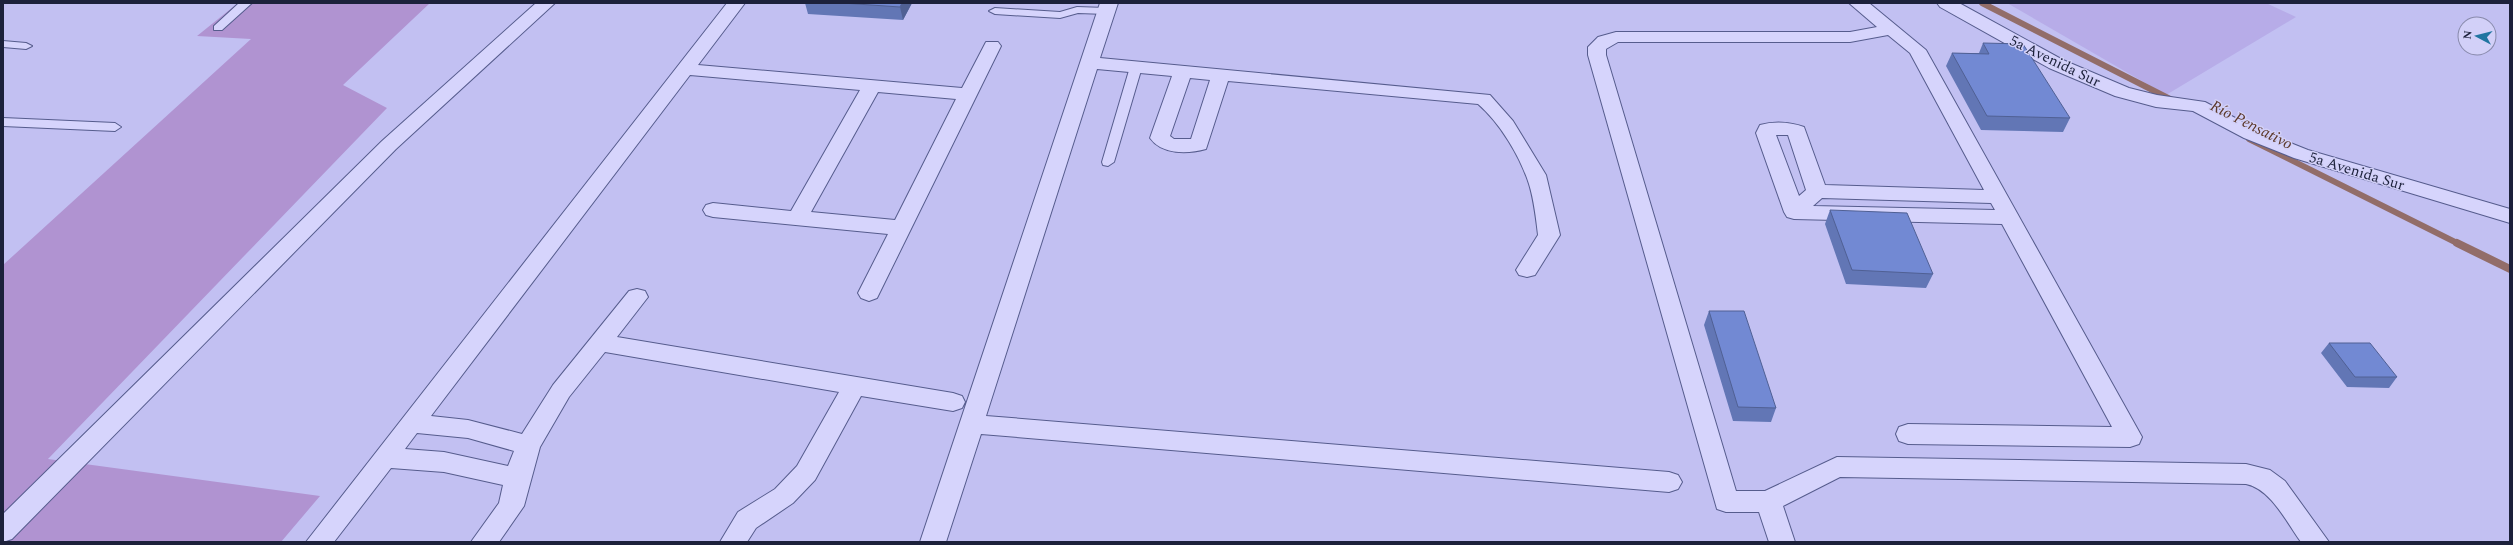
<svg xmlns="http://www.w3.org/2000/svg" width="2513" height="545" viewBox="0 0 2513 545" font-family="Spectral,serif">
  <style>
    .farmland { fill: #b7ace8 }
    .green { fill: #b093d1 }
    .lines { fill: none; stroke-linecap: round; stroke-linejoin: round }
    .stream-far1 { stroke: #926d69; stroke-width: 6 }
    .stream { stroke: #926d69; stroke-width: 8 }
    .service-casing { stroke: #565c8d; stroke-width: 2 }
    .minor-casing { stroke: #565c8d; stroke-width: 2 }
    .service { fill: #d6d4fc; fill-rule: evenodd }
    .minor { fill: #d6d4fc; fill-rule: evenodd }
    .wall { fill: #6276b5 }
    .shaded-wall { fill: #506094 }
    .building { fill: #7289d3; stroke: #506094 }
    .labels { text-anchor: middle; stroke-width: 3; stroke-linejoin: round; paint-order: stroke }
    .street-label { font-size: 15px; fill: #1c213b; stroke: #d2d0f8 }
    .water-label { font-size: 16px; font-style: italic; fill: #5c382a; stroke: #d2d0f8 }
  </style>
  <rect width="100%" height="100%" fill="#c2c0f2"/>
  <path class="farmland" d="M2007 3H2266L2296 17 2166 95Z"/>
  <path class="green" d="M238 3H430L343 85 387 108 48 459 320 496 281 542H3V265L251 39 197 36Z"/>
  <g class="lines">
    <path class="stream-far1" d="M1982 3 2172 100
      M2249 139 2459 244"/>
    <path class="stream" d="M2457 243 2510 269"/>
    <g class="service-casing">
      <path id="service" d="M239 3H252L222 30H214V26Z
        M1077 7 1106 8 1112 11 1106 14 1078 13 1060 18 995 14 989 11 995 8 1060 12Z
        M3 41 26 43 32 46 26 49 3 47Z
        M1136 63 1142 67 1114 162 1108 166 1103 165 1102 162 1130 67Z
        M3 118 115 123 121 127 115 131 3 126Z"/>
    </g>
    <g class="minor-casing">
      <path id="minor" d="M536 3H555L396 149 12 539 3 542V514L382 141Z
        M727 3H745L698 65 962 88 986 42H998L1001 46 877 298 869 301 861 298 858 293 888 234 713 217 706 215 703 210 706 205 713 203 791 211 860 90 690 75 431 416 468 420 522 434 553 385 629 291 637 289 645 291 648 297 617 337 953 393 962 396 965 402 962 408 953 411 861 396 815 480 793 503 756 528 747 542H720L738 512 775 489 797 466 839 392 605 352 569 397 540 447 524 506 499 542H471L499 503 503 485 444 472 391 468 334 542H306ZM878 92 956 99 895 220 811 212ZM417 433 468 438 514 451 508 466 444 452 405 449Z
        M1100 3H1118L1100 58 1490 95 1513 121 1546 175 1560 235 1535 275 1527 277 1519 275 1516 270 1538 235C1536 218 1534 200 1529 184 1520 156 1500 123 1478 104L1228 81 1206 149C1188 154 1162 155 1150 138L1172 76 1097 69 986 416 1669 472 1678 475 1682 482 1678 489 1669 492 981 434 946 542H920ZM1190 78 1210 80 1191 139H1174L1170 136Z
        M1849 3H1869L1926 50 2142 437 2139 444 2130 447 1908 444 1899 441 1896 434 1899 427 1908 424 2112 427 2002 224 1794 219 1787 217 1784 212 1756 133 1760 125C1774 121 1791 122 1804 127L1825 185 1984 190 1910 53 1888 35 1850 42H1618L1606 49V55L1736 491H1765L1837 457 2246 464 2270 470 2285 481 2329 542H2301C2287 523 2271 489 2246 484L1840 477 1783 506 1795 542H1769L1759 512H1726L1717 509 1588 55V47L1598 37 1616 32H1850L1877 27ZM1776 135H1788L1806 190 1799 196ZM1822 198 1991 203 1995 210 1813 206Z
        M1937 3H1959L2063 60 2129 88 2157 95 2205 102 2258 130 2308 150 2510 209V223L2294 158 2244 138 2193 111 2156 107 2115 96 2049 68 1940 7Z"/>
    </g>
    <use href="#service" class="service"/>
    <use href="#minor" class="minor"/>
  </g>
  <path class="wall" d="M805 3H912L903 20 808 14Z
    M1983 43 2070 118 2063 132 1981 130 1946 66 1952 53H1979Z
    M1830 210 1933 274 1926 288 1846 284 1825 224Z
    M1709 311 1776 408 1771 422 1733 421 1704 325Z
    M2329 343 2397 377 2389 388 2347 387 2321 353Z"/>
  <path class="shaded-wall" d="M902 3H912L903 20 900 7Z"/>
  <path class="building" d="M842 3H902L900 7Z
    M1983 43 2023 44 2070 118 1987 116 1952 53 1989 54Z
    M1830 210 1907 213 1933 274 1852 270Z
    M1709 311H1744L1776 408 1738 407Z
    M2329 343H2370L2397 377H2355Z"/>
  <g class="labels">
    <g class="street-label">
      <text transform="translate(2055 61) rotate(26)" y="5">5a Avenida Sur</text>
      <text transform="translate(2357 171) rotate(17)" y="5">5a Avenida Sur</text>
    </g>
    <g class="water-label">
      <text transform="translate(2252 124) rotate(27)" y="6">Río Pensativo</text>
    </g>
  </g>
  <rect width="2513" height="545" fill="none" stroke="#1c213b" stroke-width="8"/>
  <g transform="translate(2477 36) rotate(277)"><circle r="19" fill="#d2d0f8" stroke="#898aac"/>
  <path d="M0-3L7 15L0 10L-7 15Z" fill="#2075a1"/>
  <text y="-6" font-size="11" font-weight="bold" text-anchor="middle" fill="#1c213b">N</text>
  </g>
</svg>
